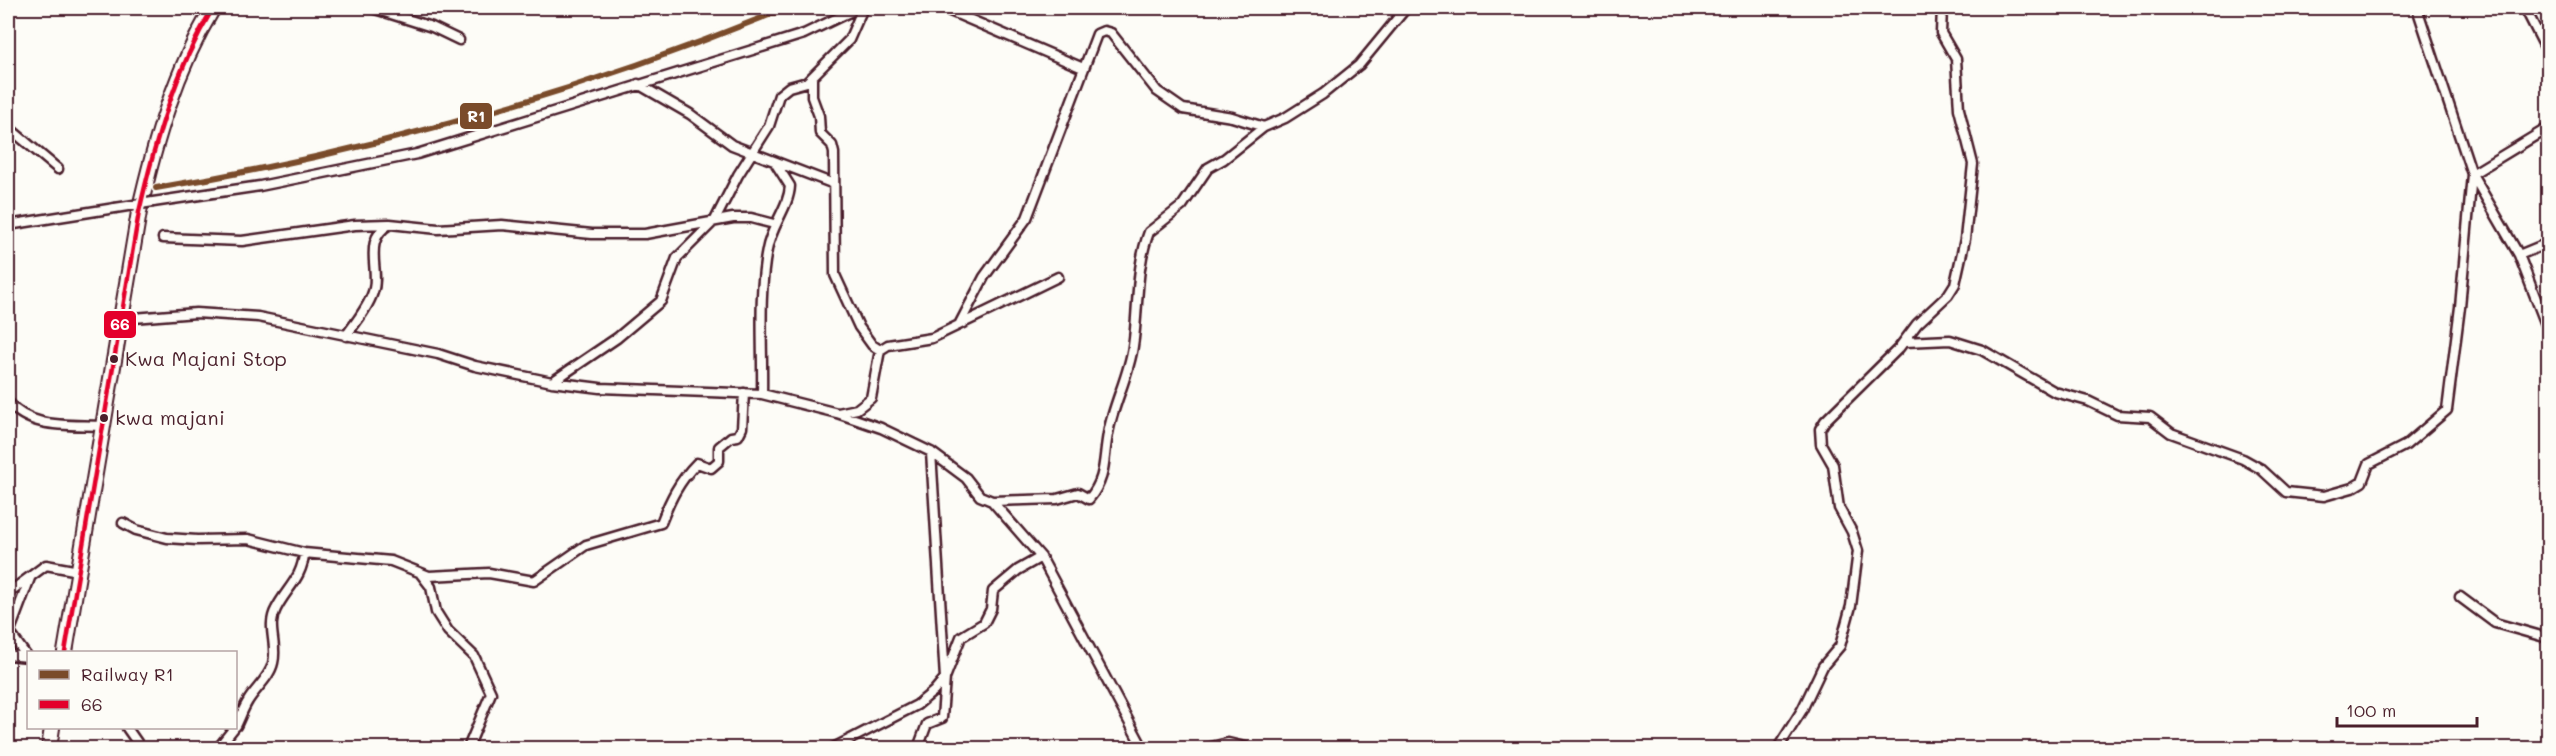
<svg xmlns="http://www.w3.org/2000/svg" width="2556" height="756" viewBox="0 0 2556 756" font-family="Mali,sans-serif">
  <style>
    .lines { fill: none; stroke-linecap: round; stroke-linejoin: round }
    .minor-casing { stroke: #4a1f2b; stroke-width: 13 }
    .trunk-casing { stroke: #4a1f2b; stroke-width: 18 }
    .minor { stroke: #fdfcf7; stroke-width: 8 }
    .trunk { stroke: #fdfcf7; stroke-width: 14 }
    .minor-bridge-casing { stroke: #4a1f2b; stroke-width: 13; stroke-linecap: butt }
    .minor-bridge { stroke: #fdfcf7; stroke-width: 8 }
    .bus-1-casing { stroke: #fdfcf7; stroke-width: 9 }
    .bus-1 { stroke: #e4002b; stroke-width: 4.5 }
    .rail-1-casing { stroke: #fdfcf7; stroke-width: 10 }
    .rail-1 { stroke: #7a4b2a; stroke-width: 6 }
    .bus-dot { fill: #4a1f2b; stroke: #fdfcf7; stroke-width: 2 }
    .labels { text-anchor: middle; stroke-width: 4.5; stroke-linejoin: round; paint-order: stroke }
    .bus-label { font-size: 20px; fill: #4a1f2b; stroke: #fdfcf7; text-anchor: start }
    .line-badge { stroke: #fdfcf7; stroke-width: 2 }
    .badge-label { font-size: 16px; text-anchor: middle; font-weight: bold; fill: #fff }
  </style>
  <rect width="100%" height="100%" fill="#fdfcf7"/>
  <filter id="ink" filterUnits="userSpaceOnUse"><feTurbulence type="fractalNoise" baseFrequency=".0167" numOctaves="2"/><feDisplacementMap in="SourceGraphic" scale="12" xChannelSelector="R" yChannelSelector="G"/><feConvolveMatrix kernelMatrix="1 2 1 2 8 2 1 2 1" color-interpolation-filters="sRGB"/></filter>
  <g filter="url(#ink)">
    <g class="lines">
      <g class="minor-casing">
        <path id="minor" d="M372 8 432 27 459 40
          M943 8 1083 68
          M2417 8 2472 174 2519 255 2548 330
          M2525 8 2548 53
          M812 78V97L819 116 820 133 832 145 834 153 835 275 859 327 872 345 880 350
          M638 84 690 114 732 145 834 184
          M8 127 58 169
          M153 202 260 186 417 154 804 34 858 8
          M8 225 115 208
          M163 238 242 241 355 225 389 224
          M2519 255 2548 243
          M121 319 196 313 258 317 438 354 475 366 552 382 600 388 762 394 837 413 881 428 931 452 966 478 980 496 992 501 1041 557 1143 748
          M960 323 984 277 1027 218 1097 34 1104 31 1111 33 1157 91 1183 109 1232 117 1264 127
          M346 336C355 323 368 308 373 292 381 271 361 240 390 224L438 229 502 225 592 234H645L733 218H751L774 224
          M1905 342 1950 340 1982 350 2055 392 2088 401 2117 415 2150 417 2171 433 2243 459 2261 469 2286 492 2324 496 2352 488 2362 482 2369 464 2406 445 2447 410 2460 307 2472 174 2548 128
          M552 382 617 338 661 301 677 258 715 220 738 175 769 126 779 95 789 87 807 82 849 40 863 8
          M762 394C763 348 758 295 767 250 771 226 789 207 790 186L776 164
          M8 402C31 430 70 424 103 426
          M838 413 857 409 871 398 880 350 888 345 932 338 1058 277
          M992 501 1057 499 1078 493 1089 499C1107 477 1103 460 1108 434 1113 404 1129 376 1133 346 1139 308 1135 269 1149 232L1182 206 1208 168 1224 159 1264 127 1285 118 1323 94 1359 65 1406 8
          M123 523 136 530 167 538 197 540 248 539 304 553 391 561 429 576 489 573 534 581 586 545 661 523C670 500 679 481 697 463L711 468 719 461V447L731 437 738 436 742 428 744 393
          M421 574 431 587 436 612 448 631 474 656 491 693 468 748
          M8 593 46 565 79 571
          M2460 597 2495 623 2548 638
          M8 630 28 658
          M8 636 30 578
          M8 655 28 657
          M236 726C240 718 243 709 248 701 255 689 270 677 273 663 278 644 266 627 276 609 286 589 303 577 304 553
          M127 728 141 748
          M218 748 234 728
          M833 748 917 705 934 691 945 678 961 637 984 623 991 609 993 591 1018 570 1041 557
          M918 748 927 724 942 718 945 678 931 452
          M1207 748 1228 743 1249 748
          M1778 748 1802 710 1823 666 1840 646 1851 606 1858 551 1852 532 1839 508 1833 465 1821 444 1820 429 1825 421 1899 348 1917 324 1948 295 1955 284 1965 239 1973 164 1959 109 1956 59 1941 33 1942 8"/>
      </g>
      <g class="trunk-casing">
        <path id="trunk" d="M65 652 139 212C155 141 175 71 213 8
          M49 748 52 728"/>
      </g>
      <use href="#minor" class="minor"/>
      <use href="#trunk" class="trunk"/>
      <g class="minor-bridge-casing">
        <path id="minor-bridge" d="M115 208 153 202"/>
      </g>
      <use href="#minor-bridge" class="minor-bridge"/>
      <g class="bus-1-casing">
        <path id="bus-1" d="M65 652 139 212C155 141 175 71 213 8"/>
      </g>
      <use href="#bus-1" class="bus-1"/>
      <g class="rail-1-casing">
        <path id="rail-1" d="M156 188C373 152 582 92 786 8"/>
      </g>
      <use href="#rail-1" class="rail-1"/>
    </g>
  </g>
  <g class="bus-dot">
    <circle cx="114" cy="359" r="5"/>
    <circle cx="104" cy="418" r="5"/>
  </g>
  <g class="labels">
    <g class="bus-label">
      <text x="125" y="366">Kwa Majani Stop</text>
      <text x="115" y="425">kwa majani</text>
    </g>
  </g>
  <g class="line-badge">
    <rect x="459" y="102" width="34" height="28" rx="6" fill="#7a4b2a"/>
    <rect x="103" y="310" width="34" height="29" rx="6" fill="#e4002b"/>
  </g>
  <g class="badge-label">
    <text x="476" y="122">R1</text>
    <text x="120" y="330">66</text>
  </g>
  <rect width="2556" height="756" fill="none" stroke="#fdfcf7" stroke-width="30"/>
  <rect x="15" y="15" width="2526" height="726" fill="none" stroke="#4a1f2b" stroke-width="2" filter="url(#ink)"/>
  <rect x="27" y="651" width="210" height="78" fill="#fdfcf7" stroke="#b5a4a5" stroke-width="1.5"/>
  <rect x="39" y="670" width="30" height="9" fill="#7a4b2a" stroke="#b5a4a5" stroke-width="1.5"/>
  <text x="81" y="681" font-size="18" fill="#4a1f2b">Railway R1</text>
  <rect x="39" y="700" width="30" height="9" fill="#e4002b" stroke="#b5a4a5" stroke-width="1.5"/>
  <text x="81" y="711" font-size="18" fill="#4a1f2b">66</text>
  <path d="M2337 717v9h140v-9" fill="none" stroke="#4a1f2b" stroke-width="3"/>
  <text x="2346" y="717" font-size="18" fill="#4a1f2b" stroke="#fdfcf7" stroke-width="4.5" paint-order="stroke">100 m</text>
</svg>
